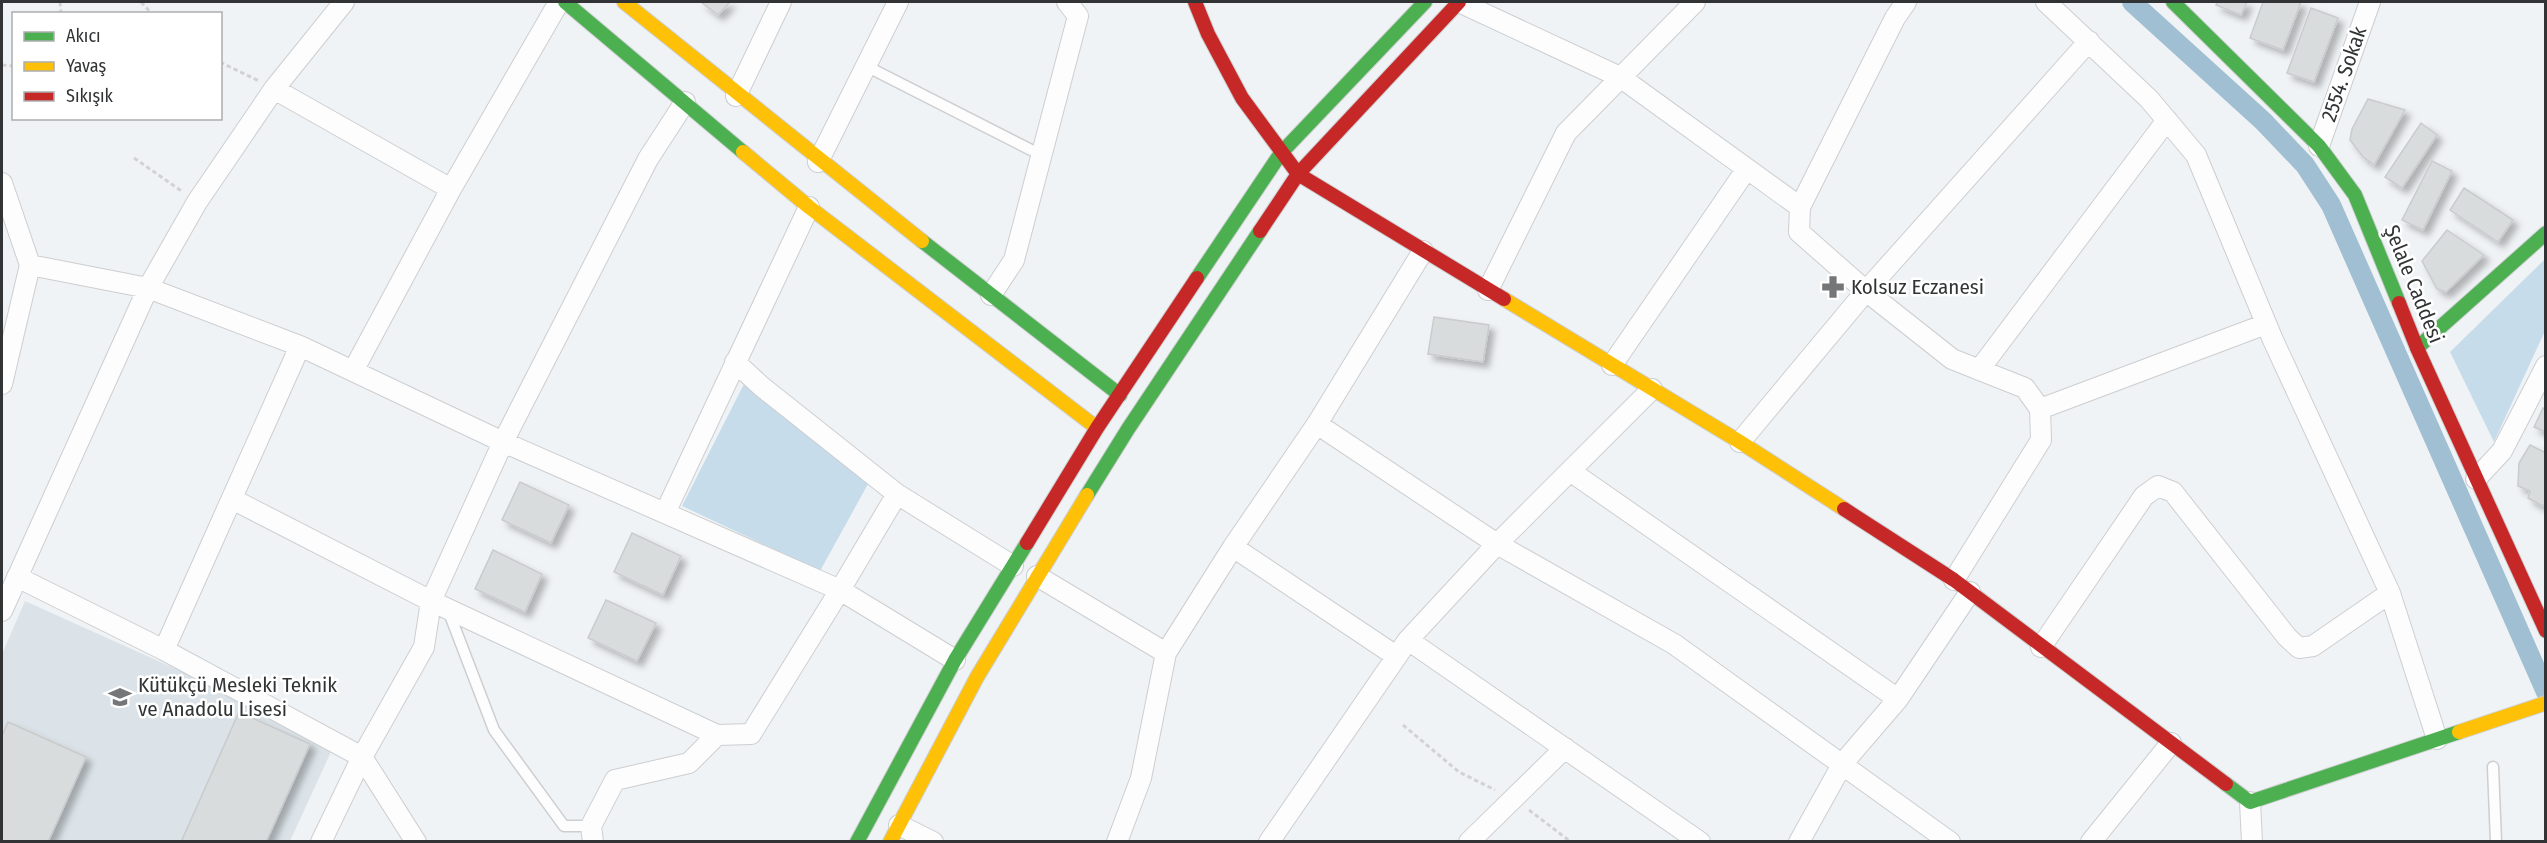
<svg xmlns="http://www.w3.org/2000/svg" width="2547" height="843" viewBox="0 0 2547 843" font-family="'Fira Sans Condensed',sans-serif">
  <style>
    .built { fill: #dbe3e8 }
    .green { fill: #c6dcea }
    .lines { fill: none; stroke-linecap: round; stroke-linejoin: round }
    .canal { stroke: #a0bfd2; stroke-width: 20 }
    .building { fill: #d9dcdd; stroke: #c9cbcc; stroke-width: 1.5; filter: url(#shadow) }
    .lane-casing { stroke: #ccced0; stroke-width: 13 }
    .street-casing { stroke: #ccced0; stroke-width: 22 }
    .fast-casing { stroke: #ccced0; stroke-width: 16 }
    .slow-casing { stroke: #ccced0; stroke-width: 16 }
    .jam-casing { stroke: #ccced0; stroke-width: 16 }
    .path { stroke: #d2d2d3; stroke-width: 3; stroke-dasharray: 4.5 3; stroke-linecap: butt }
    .lane { stroke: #fdfdfe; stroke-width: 10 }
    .street { stroke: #fdfdfe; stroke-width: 20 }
    .fast { stroke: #4caf50; stroke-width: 14 }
    .slow { stroke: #ffc107; stroke-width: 14 }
    .jam { stroke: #c62828; stroke-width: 14 }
    .labels { text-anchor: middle; stroke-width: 5; stroke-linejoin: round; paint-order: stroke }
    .street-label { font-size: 21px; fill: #313334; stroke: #fff }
    .poi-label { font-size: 21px; fill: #313334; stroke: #fff; text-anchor: start }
  </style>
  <defs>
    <filter id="shadow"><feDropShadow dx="5.5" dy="5.5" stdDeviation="3" flood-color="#0004"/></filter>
  </defs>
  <rect width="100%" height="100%" fill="#f0f3f5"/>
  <path class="built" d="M25 601 336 741 290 841 2 842V654Z"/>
  <path class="green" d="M2545 259V331L2494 442 2450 352Z
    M746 380 868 484 820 571 682 506Z"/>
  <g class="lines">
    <path class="canal" d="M2132 2 2263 121 2305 165 2331 205 2546 692"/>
  </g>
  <path class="building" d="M701 2H730L718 15Z
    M2217 2H2247L2241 15 2216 5Z
    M2263 2H2301L2283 50 2250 38Z
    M2311 8 2338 18 2314 82 2287 73Z
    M2368 99 2405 110 2374 165 2363 157 2350 140 2352 129Z
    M2421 123 2437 135 2402 188 2385 177Z
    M2432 161 2452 171 2423 230 2402 220Z
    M2464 188 2513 220 2498 242 2450 210Z
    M2447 230 2484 255 2446 292 2437 289 2422 261Z
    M1434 317 1489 325 1483 362 1428 354Z
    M2543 408 2546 409V432L2534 427Z
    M2530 445 2546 453V502L2543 506 2528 498 2530 491 2518 486 2519 463Z
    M520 482 569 505 551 543 502 520Z
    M632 533 681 556 663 595 614 572Z
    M493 550 542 574 525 612 475 589Z
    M606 600 656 623 637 661 588 638Z
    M239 712 310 744 266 842H181Z
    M8 722 86 757 48 842H2V736Z"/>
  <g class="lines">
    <g class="lane-casing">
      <path id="lane" d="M866 66 1041 155
        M448 610 494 730 564 826H591
        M2493 767 2496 842"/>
    </g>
    <g class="street-casing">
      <path id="street" d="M1459 2 1620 77 1800 207 1799 232 1866 291 1952 359 2025 388 2040 409 2041 440 1954 580
        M2046 2 2149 99 2196 155 2273 340 2390 593 2437 739
        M274 89 451 189
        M736 96 781 2
        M2319 146 2370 2
        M818 162 898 2
        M2 183 30 265 2 384
        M1800 207 1895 18 1906 2
        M30 265 148 288 300 346 503 442 840 590 897 494
        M1488 290 1566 133 1695 2
        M991 295 1014 260 1078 16 1067 2
        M735 362 761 386 897 494 1013 566
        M1612 365 1746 170
        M1979 370 2167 120
        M353 371 451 189 559 2
        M2040 409 2266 324
        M1317 424 1497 544 1674 644 1950 842
        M1740 442 1866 291 2089 41
        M1570 471 1898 699
        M2476 479 2502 451 2546 366
        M232 499 431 601 717 735 751 734 840 590 955 660
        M665 513 809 207
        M1233 547 1396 656
        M1037 576 1166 653
        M17 577 164 650 362 757 416 842
        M2 611 148 288 197 202 274 89 344 2
        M1408 640 1700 842
        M2041 647 2144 496 2158 486 2173 492 2287 637 2299 648 2313 646 2390 593
        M164 650 300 346
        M2250 802 2252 842
        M899 825 933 842
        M321 842 362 757 424 647 431 601 503 442 648 159 685 102
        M593 842 591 826 615 780 689 763 717 735
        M1117 842 1141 778 1166 653 1233 547 1317 424 1423 251
        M1269 842 1408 640 1497 544 1652 389
        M1469 842 1565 748
        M1799 842 1843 763 1898 699 1970 592
        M2091 842 2171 743"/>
    </g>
    <g class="fast-casing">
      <path id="fast" d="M565 2 743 152
        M2173 2 2319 146 2355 195 2399 303
        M922 241 1120 395
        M1197 278 1281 153 1425 2
        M2417 348 2546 233
        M1087 495 1128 429 1260 231
        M2226 784 2250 802 2459 732
        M857 842 955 660 1027 543"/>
    </g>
    <g class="slow-casing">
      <path id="slow" d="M624 2 922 241
        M743 152 809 207 1097 428
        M1504 299 1740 442 1844 509
        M2459 732 2546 703
        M890 842 977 677 1087 495"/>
    </g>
    <g class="jam-casing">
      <path id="jam" d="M1195 2 1208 34 1242 98 1298 174 1504 299
        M1260 231 1298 174 1459 2
        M2399 303 2417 348 2546 631
        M1844 509 1954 580 2226 784
        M1027 543 1097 428 1197 278"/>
    </g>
    <path class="path" d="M60 2 61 14
      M141 2 152 14
      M220 62 259 81
      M2 65 14 66
      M134 158 183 192
      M1403 725 1459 772 1495 790
      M1529 810 1571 842"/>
    <use href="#lane" class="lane"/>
    <use href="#street" class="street"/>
    <use href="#fast" class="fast"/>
    <use href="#slow" class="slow"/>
    <use href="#jam" class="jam"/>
  </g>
  <defs>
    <g id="pharmacy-bare" transform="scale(1.8)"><path d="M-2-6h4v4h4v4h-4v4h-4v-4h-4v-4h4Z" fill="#747678" stroke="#fff" stroke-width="2.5" paint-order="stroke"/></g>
    <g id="school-bare" transform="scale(1.8)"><path d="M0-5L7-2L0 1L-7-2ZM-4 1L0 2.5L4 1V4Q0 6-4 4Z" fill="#747678" stroke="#fff" stroke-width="2.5" paint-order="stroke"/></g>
  </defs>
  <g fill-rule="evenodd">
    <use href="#pharmacy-bare" x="1833" y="287"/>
    <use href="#school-bare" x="120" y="697"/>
  </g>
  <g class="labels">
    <g class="street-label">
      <text transform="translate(2344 74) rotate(-71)" y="7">2554. Sokak</text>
      <text transform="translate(2414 284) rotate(68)" y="7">Şelale Caddesi</text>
    </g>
    <g class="poi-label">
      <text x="1851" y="294">Kolsuz Eczanesi</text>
      <text x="138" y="692">Kütükçü Mesleki Teknik<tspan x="138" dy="24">ve Anadolu Lisesi</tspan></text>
    </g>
  </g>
  <rect width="2547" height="843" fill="none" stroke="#313334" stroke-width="6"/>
  <rect x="12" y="12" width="210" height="108" fill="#ffffff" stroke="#adadae" stroke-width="1.5"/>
  <rect x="24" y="32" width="30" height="9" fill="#4caf50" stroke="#adadae" stroke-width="1.5"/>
  <text x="66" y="42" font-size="18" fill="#313334">Akıcı</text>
  <rect x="24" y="62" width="30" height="9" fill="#ffc107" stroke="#adadae" stroke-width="1.5"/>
  <text x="66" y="72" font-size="18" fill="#313334">Yavaş</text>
  <rect x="24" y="92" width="30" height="9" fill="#c62828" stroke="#adadae" stroke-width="1.5"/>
  <text x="66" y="102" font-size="18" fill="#313334">Sıkışık</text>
</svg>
